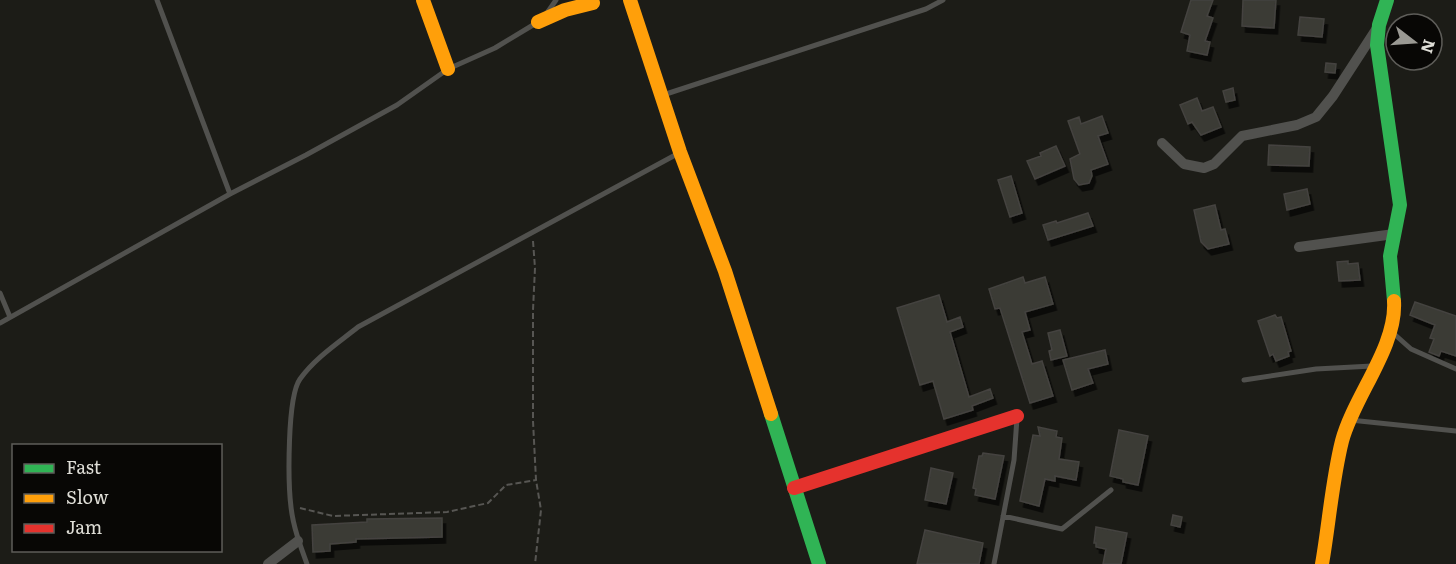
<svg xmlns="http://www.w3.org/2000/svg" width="1456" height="564" viewBox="0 0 1456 564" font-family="Literata,serif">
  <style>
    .building { fill: #3a3a36; stroke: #44433f; stroke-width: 1.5; filter: url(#shadow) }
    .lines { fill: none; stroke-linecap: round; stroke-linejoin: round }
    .path { stroke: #575653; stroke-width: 2; stroke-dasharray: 6 3; stroke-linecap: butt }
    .lane { stroke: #51514e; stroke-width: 5 }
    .street { stroke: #51514e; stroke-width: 10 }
    .fast { stroke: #30b455; stroke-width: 14 }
    .slow { stroke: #ff9f0a; stroke-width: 14 }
    .jam { stroke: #e5322d; stroke-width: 14 }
  </style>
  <defs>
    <filter id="shadow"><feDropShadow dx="3.5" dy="6" stdDeviation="0" flood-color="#0009"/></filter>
  </defs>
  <rect width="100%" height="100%" fill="#1c1c17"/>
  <path class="building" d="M1191 0H1213L1207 16 1213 18 1205 41 1210 42 1207 55 1187 51 1190 35 1181 32Z
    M1243 0H1276L1274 28 1242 26Z
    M1300 17 1324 19 1322 37 1298 35Z
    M1326 63 1336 64 1335 73 1325 72Z
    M1233 88 1235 100 1226 102 1223 91Z
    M1197 98 1202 111 1213 107 1221 127 1201 135 1192 122 1188 124 1180 105Z
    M1102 116 1108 133 1098 136 1108 164 1091 170 1092 176 1089 183 1079 185 1074 179 1070 159 1080 154 1068 121 1079 117 1081 124Z
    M1269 145 1310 147 1309 166 1268 165Z
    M1056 146 1065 166 1035 179 1027 161 1041 156 1040 153Z
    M1011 176 1022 213 1010 217 998 180Z
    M1307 189 1310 204 1287 210 1284 194Z
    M1215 205 1221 230 1225 229 1229 244 1208 249 1201 242 1194 210Z
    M1088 213 1093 226 1048 240 1043 225 1056 221 1057 223Z
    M1348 261V264L1358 263 1360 280 1339 281 1337 262Z
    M1023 277 1025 283 1045 277 1053 304 1025 312 1030 330 1022 332 1032 364 1042 361 1053 396 1030 403 1000 308 995 309 989 289Z
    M939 295 947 322 960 317 963 327 950 332 969 397 990 389 993 398 972 406 973 410 944 419 933 381 920 385 897 308Z
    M1415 302 1456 316V356L1441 351 1439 356 1429 352 1434 339 1430 338 1435 325 1410 315Z
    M1275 315 1277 318 1281 317 1291 351 1288 352 1289 356 1276 361 1273 354 1270 356 1258 321Z
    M1060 330 1067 356 1051 360 1049 351 1052 350 1048 333Z
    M1105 350 1108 364 1088 369 1093 383 1072 390 1063 360Z
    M1038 427 1057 431 1056 437 1062 438 1059 459 1079 462 1076 480 1055 476V481L1045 479 1039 506 1020 501 1033 435 1040 436Z
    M1119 430 1148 436 1138 485 1123 482V479L1110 476Z
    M983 453 1004 456 995 499 975 495 976 489 973 488 979 456H982Z
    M931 468 953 473 946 504 925 500Z
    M1173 515 1182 517 1180 527 1171 525Z
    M442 518V537L356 539V542L330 544V551L313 552 312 525 367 522V519Z
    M1096 527 1127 533 1121 564H1103L1106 549 1096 547V543H1094Z
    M925 530 983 543 979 564H917Z"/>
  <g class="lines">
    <path class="path" d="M533 241 535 268 533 310V421L536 480 541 510 535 564
      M300 508 333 516 447 512 488 503 506 485 536 480"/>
    <path class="lane" d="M157 0 230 194
      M547 13 556 0
      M663 95 926 9 943 0
      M0 293 10 317
      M0 323 230 194 306 155 397 105 448 69 495 48 538 22
      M1393 333 1411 349 1456 369
      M1244 380 1316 369 1372 366
      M1350 420 1456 431
      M1003 516 1062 529 1111 490
      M307 564C300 545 293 526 291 507 288 483 287 397 300 379 315 358 338 343 358 327L679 153
      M994 564 1014 460 1017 418"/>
    <path class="street" d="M1162 143 1184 164 1204 168 1214 164 1242 136 1297 125 1316 117 1333 96 1379 25
      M1299 247 1394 234
      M268 564 298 541"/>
    <path class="fast" d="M1387 0 1379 25 1377 45 1400 205 1390 256 1394 301
      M771 414 819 564"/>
    <path class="slow" d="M423 0 448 69
      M630 0 680 152 725 271 771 414
      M538 22 565 10 593 3
      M1322 564C1329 524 1332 481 1342 441 1354 396 1397 347 1394 301"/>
    <path class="jam" d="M794 488 1017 416"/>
  </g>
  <rect x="12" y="444" width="210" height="108" fill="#080705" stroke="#5e5d59" stroke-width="1.5"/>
  <rect x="24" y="464" width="30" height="9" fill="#30b455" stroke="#5e5d59" stroke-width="1.5"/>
  <text x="66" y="474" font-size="18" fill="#deddd6">Fast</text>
  <rect x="24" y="494" width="30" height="9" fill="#ff9f0a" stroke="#5e5d59" stroke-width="1.5"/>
  <text x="66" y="504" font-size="18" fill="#deddd6">Slow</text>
  <rect x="24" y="524" width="30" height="9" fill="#e5322d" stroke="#5e5d59" stroke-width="1.5"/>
  <text x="66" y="534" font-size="18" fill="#deddd6">Jam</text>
  <g transform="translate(1414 42) rotate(107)"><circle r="28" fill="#080705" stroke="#5e5d59" stroke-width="1.5"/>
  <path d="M0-4.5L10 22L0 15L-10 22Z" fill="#9a9993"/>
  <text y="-9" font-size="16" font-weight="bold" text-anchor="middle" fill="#deddd6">N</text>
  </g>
</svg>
